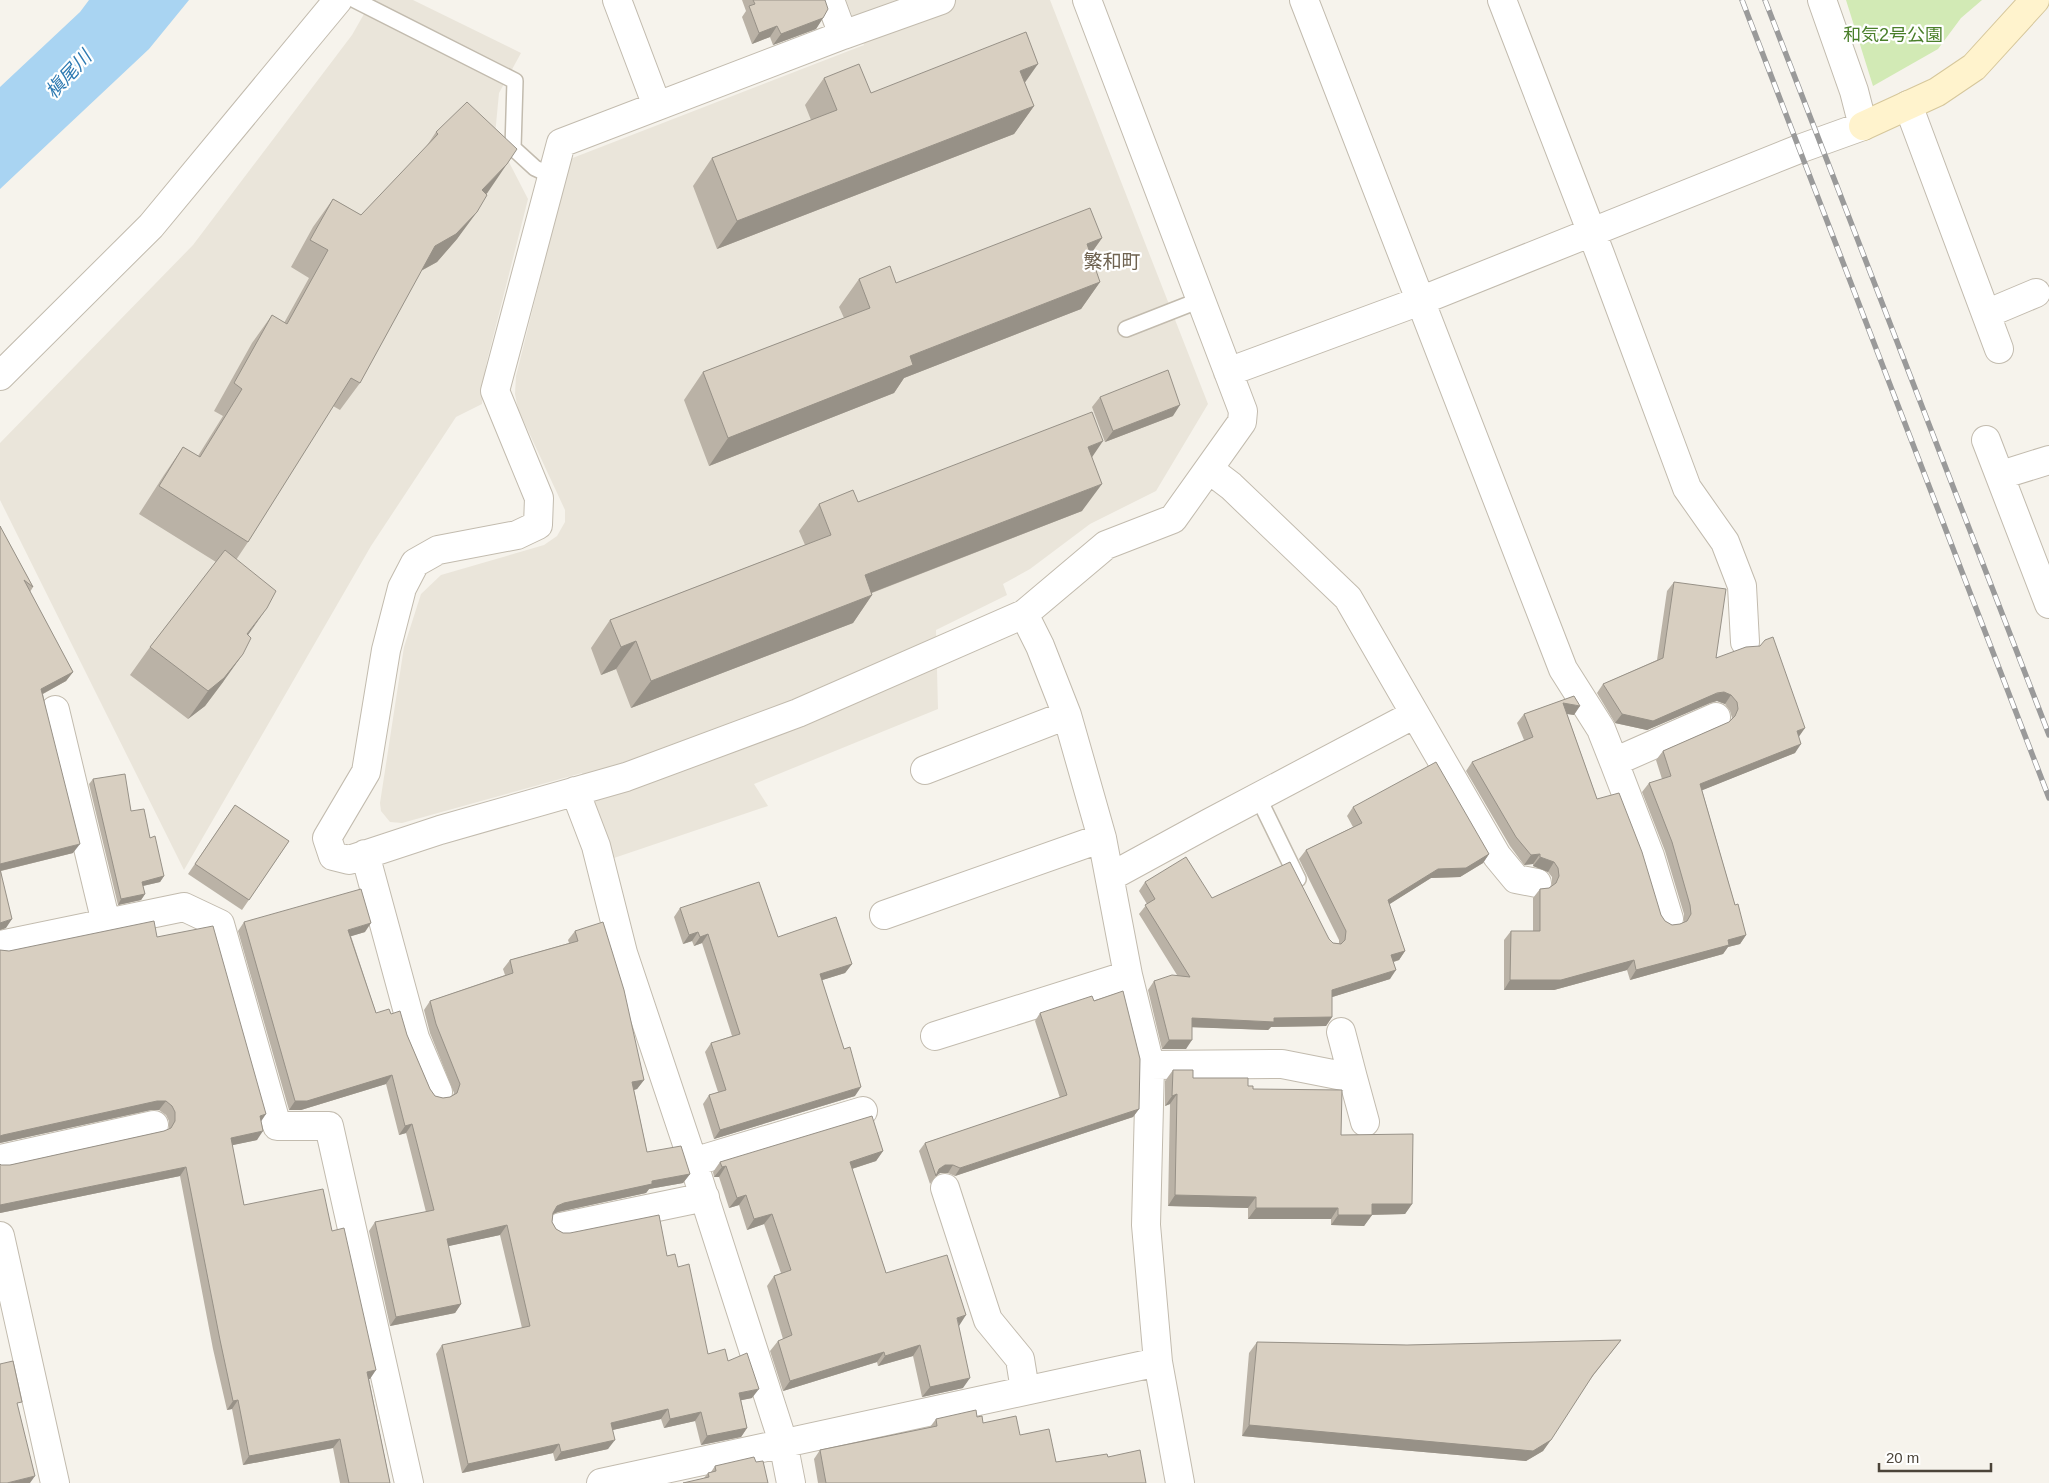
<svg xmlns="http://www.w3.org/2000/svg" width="2049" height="1483" viewBox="0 0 2049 1483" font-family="Arial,'Noto Sans JP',sans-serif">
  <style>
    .residential { fill: #eae5da }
    .green { fill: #d2eab5 }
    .water { fill: #a9d4f2 }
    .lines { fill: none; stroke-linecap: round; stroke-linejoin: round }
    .lane-casing { stroke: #c2bbae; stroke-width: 18 }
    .street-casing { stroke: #c2bbae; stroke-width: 30 }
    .secondary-casing { stroke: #d6c79b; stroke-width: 30 }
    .lane { stroke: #fff; stroke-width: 15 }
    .street { stroke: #fff; stroke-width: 28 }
    .secondary { stroke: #fff3cd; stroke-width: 28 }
    .rail-casing { stroke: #9a9a9a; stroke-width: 5.5 }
    .rail { stroke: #fff; stroke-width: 4; stroke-dasharray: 11; stroke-linecap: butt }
    .wall { fill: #bab2a6 }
    .shaded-wall { fill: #979187 }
    .building { fill: #d8cfc1; stroke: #979187 }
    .labels { text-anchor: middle; stroke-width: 4.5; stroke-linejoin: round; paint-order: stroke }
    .park-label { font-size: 18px; fill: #4a7f2a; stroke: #fff }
    .water-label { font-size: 19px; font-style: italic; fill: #2e7ab2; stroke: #fff }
    .neighbourhood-label { font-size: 19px; fill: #6e6250; stroke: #fff }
  </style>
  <rect width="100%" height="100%" fill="#f6f3ec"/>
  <path class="residential" d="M372 0H413L521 53 499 93 495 135 528 199 486 365 482 404 456 417 371 546 184 870 0 500V443L193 245 352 35Z
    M846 0H1050L1208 404 1156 491 1090 524 1030 569 1003 584 1007 595 936 630 938 709 754 784 768 806 611 859 582 773 402 823 390 822 381 811 380 803 404 647 421 594 441 575 544 545 557 536 565 522V510L518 409 515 394 516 376 570 159 864 45Z"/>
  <path class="green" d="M1846 0H1982L1961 18 1938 49 1873 86Z"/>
  <path class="water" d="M89 0H189L149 49 0 189V87L80 12Z"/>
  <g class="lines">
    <g class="lane-casing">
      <path id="lane" d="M355 0 515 81 513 148 535 168 552 176
        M1126 329 1200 300
        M1258 797 1298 879"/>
    </g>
    <g class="street-casing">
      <path id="street" d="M617 0 657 106
        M830 0 843 35
        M941 0 843 35 561 143 495 391 539 498 538 525 517 535 438 550 415 563 402 588 386 650 366 772 327 838 333 856 349 860 440 830 626 777 798 713 1024 614 1106 545 1173 519 1242 422 1243 411 1087 0
        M1304 0 1563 669 1601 729 1614 762 1716 717
        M1502 0 1600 254 1687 488 1725 542 1742 586 1745 642
        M1908 105 1999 349
        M1986 314 2036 293
        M1228 372 1420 301 1799 149 1863 126 1854 91 1822 0
        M0 376 151 226 338 0
        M1986 440 2049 604
        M1210 470 1231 486 1348 598 1497 856 1516 879 1537 883
        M2001 475 2049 460
        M1024 614 1040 646 1067 715 1102 838 1128 975 1150 1065 1146 1225 1158 1362 1180 1483
        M55 710 106 923
        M1614 762 1650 856 1669 919
        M925 770 1067 715
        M575 791 596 846 623 953 693 1162 783 1442 791 1483
        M365 854 415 1038 438 1092
        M1110 877 1209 823 1415 714
        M884 915 1102 838
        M0 945 184 907 220 924 277 1126H329L409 1483
        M1341 1032 1353 1078
        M935 1036 1128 975
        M1150 1065 1282 1064 1353 1078 1365 1122
        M0 1159 154 1125
        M693 1162 863 1111
        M945 1188 988 1320 1020 1359 1025 1390
        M561 1227 705 1197
        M0 1236 55 1483
        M601 1483 1158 1362"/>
    </g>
    <g class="secondary-casing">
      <path id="secondary" d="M1863 126 1937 92 1974 67 2035 0"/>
    </g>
    <use href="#lane" class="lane"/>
    <use href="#street" class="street"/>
    <use href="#secondary" class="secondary"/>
    <g class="rail-casing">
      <path id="rail" d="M1742 0 2049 798
        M1765 0 2049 735"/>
    </g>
    <use href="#rail" class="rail"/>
  </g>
  <path class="wall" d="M742 0H825L823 18 816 29 773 45 770 37 752 44 742 17 746 11Z
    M824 78 871 93 1025 83 1034 106 1014 134 717 249 693 186 712 158 811 120 805 105Z
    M436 132 488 192 457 239 437 262 421 271 360 383 340 410 333 406 248 542 236 560 248 635 223 682 205 706 188 719 130 675 150 647 216 562 139 514 164 475 183 447 198 456 223 416 214 411 252 343 272 315 284 323 309 278 291 267 313 227 333 199 361 215 424 150Z
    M1102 238 1090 255 1100 282 1081 309 904 378 894 393 709 466 684 400 703 372 844 318 839 307 859 279 896 283Z
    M1100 397 1173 416 1105 442 1092 407Z
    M1092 458 1082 511 872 593V595L853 623 631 708 616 669 601 675 591 648 610 620 805 545 799 531 819 504 858 502Z
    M0 526 33 587 30 592 73 672 66 681 43 694 73 853 1 871 6 928 0 930Z
    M1674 582 1716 658 1799 737 1795 753 1702 790 1735 905 1746 935 1740 944 1728 947 1723 954 1630 980 1627 970 1554 990H1504V940L1511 931H1533V898L1540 889 1549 888 1552 885V877L1548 872 1533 866V864L1524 865 1510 846 1466 771 1472 762 1524 740 1517 723 1524 714 1574 696V715L1567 714 1597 799 1661 915 1665 921 1672 925 1680 924 1684 922V914L1665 851 1642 792 1649 783 1662 779 1656 760 1663 751 1729 722 1732 718 1730 711 1725 704 1717 701 1710 703 1647 730 1615 723 1597 693 1603 684 1657 660 1667 591Z
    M93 779 131 811 150 838 164 876 160 882 143 886 145 894 141 900 118 905 89 784Z
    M235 805 289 841 242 910 188 874Z
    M1353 807 1489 854 1483 863 1460 877 1431 878 1389 904 1405 951 1399 960 1394 962 1390 979 1332 997V1017L1326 1026 1271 1027 1268 1030 1192 1027 1186 1049H1162L1148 990 1154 981 1177 975 1139 914 1147 904 1139 891 1145 882 1212 898 1329 939 1333 943H1339V940L1299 859 1306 850 1353 827 1347 816Z
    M680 908 778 937 852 964 845 973 822 980 855 1096 714 1139 703 1104 709 1095 718 1092 705 1052 711 1043 732 1036 702 943 694 946 692 941 683 944 674 917Z
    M244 922 365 932 351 936 376 1013 391 1014 407 1035 430 1089 435 1096 443 1098 450 1097 453 1095 454 1093 430 1033 424 1010 430 1001 505 975 503 969 510 960 569 943 568 940 575 931 644 1080 637 1089 634 1090 647 1152 690 1174 683 1183 649 1189 646 1193 558 1212 553 1214 552 1222 556 1229 563 1233 667 1256 678 1267 708 1354 728 1361 752 1398 741 1400 747 1428 741 1437 701 1445 695 1421 664 1428 661 1419 612 1430 608 1449 555 1461 553 1453 462 1473 436 1354 442 1345 522 1328 500 1235 448 1246 461 1304 455 1313 390 1326 369 1231 375 1222 426 1212 406 1133 399 1135 386 1084 301 1110H289L238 931Z
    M157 937 261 1122 257 1140 232 1145 244 1205 332 1231 370 1379H369L390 1483H340L333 1448 243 1465 232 1409 227 1410 213 1349 180 1176 0 1213V1164L1 1165H10L164 1131 169 1129V1121L166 1115 159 1110H151L0 1143V950L9 951Z
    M1040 1013 1139 1109 1133 1117 955 1176 948 1173H940L936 1176 930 1184 919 1151 925 1143 1060 1098 1035 1021Z
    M1173 1070 1193 1078 1248 1086 1341 1135 1412 1204 1405 1214 1372 1215 1364 1226 1331 1225V1219H1248V1208L1168 1206 1170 1104 1165 1106V1081Z
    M883 1151 876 1161 852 1169 886 1273 959 1326 963 1388 922 1397 913 1356 878 1366 877 1362 783 1391 770 1351 778 1341 783 1339 767 1286 774 1276 781 1273 764 1224 747 1230 739 1205 729 1208 719 1177H714L713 1172 720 1162Z
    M1621 1340 1589 1381 1543 1451 1526 1461 1242 1436 1249 1353 1257 1342 1407 1345Z
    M977 1417 983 1423 1020 1435 1056 1462 1108 1457 1146 1483H818L814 1459 820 1450 930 1427 936 1419Z
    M756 1462 768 1483 704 1478 708 1473 711 1472 715 1466Z"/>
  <path class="shaded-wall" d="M823 18 816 29 773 45 781 34Z
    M777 26 770 37 752 44 759 33Z
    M1038 64 1019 91 1020 71Z
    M1034 106 1014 134 717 249 737 221Z
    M507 164 488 192 463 217 482 190Z
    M477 212 457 239 437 262 415 274 435 246Z
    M1102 238 1082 266 1087 244Z
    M1100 282 1081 309 904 378 894 393 709 466 728 438 910 356Z
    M1180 405 1173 416 1105 442 1113 431Z
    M1103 441 1084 469 1088 447Z
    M1102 484 1082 511 845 603 865 575Z
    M872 595 853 623 631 708 651 681Z
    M267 608 248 635 247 634Z
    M636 641 616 669 601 675 621 647Z
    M243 654 223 682 205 706 188 719 208 691Z
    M73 672 66 681 35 698 41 689Z
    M1724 692 1731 695 1725 704 1717 701 1710 703 1647 730 1615 723 1622 714Z
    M1563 703 1580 706 1574 715 1556 712Z
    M1805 728 1798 738 1797 731Z
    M1801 744 1795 753 1693 794 1700 784Z
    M80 844 73 853 0 871V864Z
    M1489 854 1483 863 1460 877 1431 878 1382 909 1388 900 1438 869Z
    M1540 854 1533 864 1524 865 1531 855Z
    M1540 857 1554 862 1548 872 1533 866Z
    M164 876 160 882 138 887 142 882Z
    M145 894 141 900 118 905 121 899Z
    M12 919 6 928 0 930V923Z
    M371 923 365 932 342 939 348 930Z
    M698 932 692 941 683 944 689 935Z
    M708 934 702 943 694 946 700 937Z
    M1746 935 1740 944 1728 947 1723 954 1630 980 1636 970 1728 940Z
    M1405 951 1399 960 1385 964 1391 955Z
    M1634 960 1627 970 1554 990H1504L1510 980Z
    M852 964 845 973 813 983 820 974Z
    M1396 970 1390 979 1326 999 1332 990Z
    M1332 1017 1326 1026 1271 1027 1268 1030 1186 1027 1192 1018Z
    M1169 1040H1192L1186 1049H1162Z
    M392 1075 386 1084 301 1110H289L295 1101Z
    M644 1080 637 1089 626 1092 632 1082Z
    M861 1087 855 1096 714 1139 720 1130Z
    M1177 1094 1170 1104 1165 1106 1172 1096Z
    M157 1101H166L159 1110H151L0 1143V1136L3 1135Z
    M1139 1109 1133 1117 955 1176 960 1168Z
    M266 1114 260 1123V1116Z
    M412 1124 406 1133 399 1135 405 1126Z
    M263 1131 257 1140 224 1147 231 1138Z
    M883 1151 876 1161 842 1172 850 1162Z
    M945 1165H953L948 1173H940L936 1176 939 1169Z
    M726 1166 719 1177H714L722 1167Z
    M186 1167 180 1176 0 1213V1205Z
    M690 1174 683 1183 649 1189 646 1193 558 1212 551 1215 557 1206 564 1203 652 1181Z
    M746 1195 739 1205 729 1208 737 1198Z
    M1175 1195 1256 1197 1248 1208 1168 1206Z
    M1372 1204H1412L1405 1214 1365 1215Z
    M1256 1208H1338L1331 1219H1248Z
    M772 1214 764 1224 747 1230 754 1219Z
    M1338 1215H1372L1364 1226 1331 1225Z
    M507 1225 500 1235 440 1248 447 1239Z
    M461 1304 455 1313 390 1326 396 1317Z
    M966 1315 959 1326 957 1318Z
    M920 1345 913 1356 878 1366 885 1356Z
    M884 1352 877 1362 783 1391 790 1381Z
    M376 1370 370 1379 361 1381 367 1372Z
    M970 1378 963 1388 922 1397 930 1387Z
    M759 1389 752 1398 733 1402 739 1393Z
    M238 1400 232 1409 227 1410 233 1401Z
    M668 1409 661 1419 604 1432 611 1423Z
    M701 1412 695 1421 664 1428 670 1419Z
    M1249 1425 1551 1440 1543 1451 1526 1461 1242 1436Z
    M747 1428 741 1437 701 1445 707 1436Z
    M340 1439 333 1448 243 1465 249 1456Z
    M615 1440 608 1449 555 1461 561 1452Z
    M559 1444 553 1453 462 1473 468 1464Z
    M35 1476 30 1483H7Z"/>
  <path class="building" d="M753 0H825L828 9 823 18 781 34 777 26 759 33 749 6 755 4Z
    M1026 32 1038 64 1020 71 1034 106 737 221 712 158 837 110 824 78 859 64 871 93Z
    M467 102 517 149 507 164 482 190 487 195 477 212 456 234 435 246 360 383 351 378 248 542 159 486 183 447 200 457 242 389 234 383 272 315 287 324 328 250 310 240 333 199 361 215 438 134 436 132Z
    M1090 208 1102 238 1087 244 1100 282 910 356 913 365 728 438 703 372 870 308 859 279 890 266 896 283Z
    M1168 370 1180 405 1113 431 1100 397Z
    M1092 412 1103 441 1088 447 1102 484 865 575 872 595 651 681 636 641 621 647 610 620 831 535 819 504 853 490 858 502Z
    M0 526 33 587 24 580 73 672 41 689 80 844 0 864Z
    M225 550 276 591 267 608 247 634 251 638 243 654 224 678 208 691 150 647Z
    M1674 582 1726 589 1716 658 1746 647 1760 646 1765 640 1773 637 1805 728 1797 731 1801 744 1700 784 1735 905 1738 904 1746 935 1728 940 1729 945 1636 970 1634 960 1561 980H1510L1511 931H1540V889L1549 888 1556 883 1559 876 1558 868 1554 862 1540 857V854L1531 855 1516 837 1472 762 1533 737 1524 714 1574 696 1580 706 1563 703 1597 799 1619 793 1642 852 1661 915 1665 921 1672 925 1680 924 1687 921 1691 914 1690 905 1672 842 1649 783 1671 776 1663 751 1729 722 1735 716 1738 709 1737 702 1731 695 1724 692 1717 693 1653 721 1622 714 1603 684 1663 658Z
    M1436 762 1489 854 1466 868 1438 869 1388 900 1405 951 1391 955 1396 970 1332 990V1017L1274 1018V1022L1192 1018V1040H1169L1154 981 1172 975 1190 977 1145 905 1155 899 1145 882 1186 857 1212 898 1290 862 1329 939 1333 943 1341 944 1345 940 1346 931 1306 850 1362 823 1353 807Z
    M125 774 131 811 144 809 150 838 155 836 164 876 142 882 145 894 121 899 93 779Z
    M235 805 289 841 249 900 195 864Z
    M0 869 12 919 0 923Z
    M759 882 778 937 836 917 852 964 820 974 844 1049 850 1047 861 1087 720 1130 709 1095 726 1090 711 1043 740 1034 708 934 700 937 698 932 689 935 680 908Z
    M361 889 371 923 348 930 376 1013 389 1009 391 1014 400 1011 407 1035 430 1089 435 1096 443 1098 450 1097 457 1093 460 1084 436 1024 430 1001 513 973 510 960 578 941 575 931 603 922 624 990 644 1080 632 1082 647 1152 681 1146 690 1174 652 1181V1184L564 1203 557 1206 553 1213 552 1222 556 1229 563 1233H570L659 1215 667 1256 675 1254 678 1267 689 1264 708 1354 725 1349 728 1361 747 1353 759 1389 739 1393 747 1428 707 1436 701 1412 670 1419 668 1409 611 1423 615 1440 561 1452 559 1444 468 1464 442 1345 530 1326 507 1225 447 1239 461 1304 396 1317 375 1222 434 1210 412 1124 405 1126 392 1075 307 1101H295L244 922Z
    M154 921 157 937 213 926 266 1114 260 1116 263 1131 231 1138 244 1205 323 1189 332 1231 344 1228 376 1370 367 1372 390 1483H349L340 1439 249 1456 238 1400 233 1401 220 1340 186 1167 0 1205V1164L1 1165H10L164 1131 171 1128 175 1121V1112L172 1106 166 1101H157L3 1135 0 1136V950L9 951Z
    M1123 991 1140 1059 1139 1109 960 1168 953 1165H945L939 1169 936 1176 925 1143 1067 1095 1040 1013 1092 996 1094 1001Z
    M1173 1070H1193V1078H1248V1086H1253V1089L1342 1090 1341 1135 1413 1134 1412 1204H1372V1215H1338V1208H1256V1197L1175 1195 1177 1094 1172 1096Z
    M872 1116 883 1151 850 1162 886 1273 947 1255 966 1315 957 1318 970 1378 930 1387 920 1345 885 1356 884 1352 790 1381 778 1341 792 1335 774 1276 791 1270 772 1214 754 1219 746 1195 737 1198 726 1166 722 1167 720 1162Z
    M1621 1340 1593 1375 1551 1440 1533 1451 1249 1425 1257 1342 1407 1345Z
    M13 1361 22 1402 17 1403 35 1476 7 1483H0V1364Z
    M976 1410 977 1417 982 1416 983 1423 1016 1416 1020 1435 1049 1429 1056 1462 1107 1454 1108 1457 1140 1450 1146 1483H826L820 1450 937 1426 936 1419Z
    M754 1457 756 1462 763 1461 768 1483H683L709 1477 708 1473 716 1471 715 1466Z"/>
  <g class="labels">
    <g class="park-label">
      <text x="1893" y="41">和気2号公園</text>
    </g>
    <g class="water-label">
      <text transform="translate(68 74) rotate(-47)" y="7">槇尾川</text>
    </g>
    <g class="neighbourhood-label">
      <text x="1112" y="268">繁和町</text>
    </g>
  </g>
  <path d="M1879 1463v8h112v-8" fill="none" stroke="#4b4439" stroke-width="2.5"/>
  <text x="1886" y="1463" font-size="15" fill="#4b4439" stroke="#ffffff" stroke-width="4" paint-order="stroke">20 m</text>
</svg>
